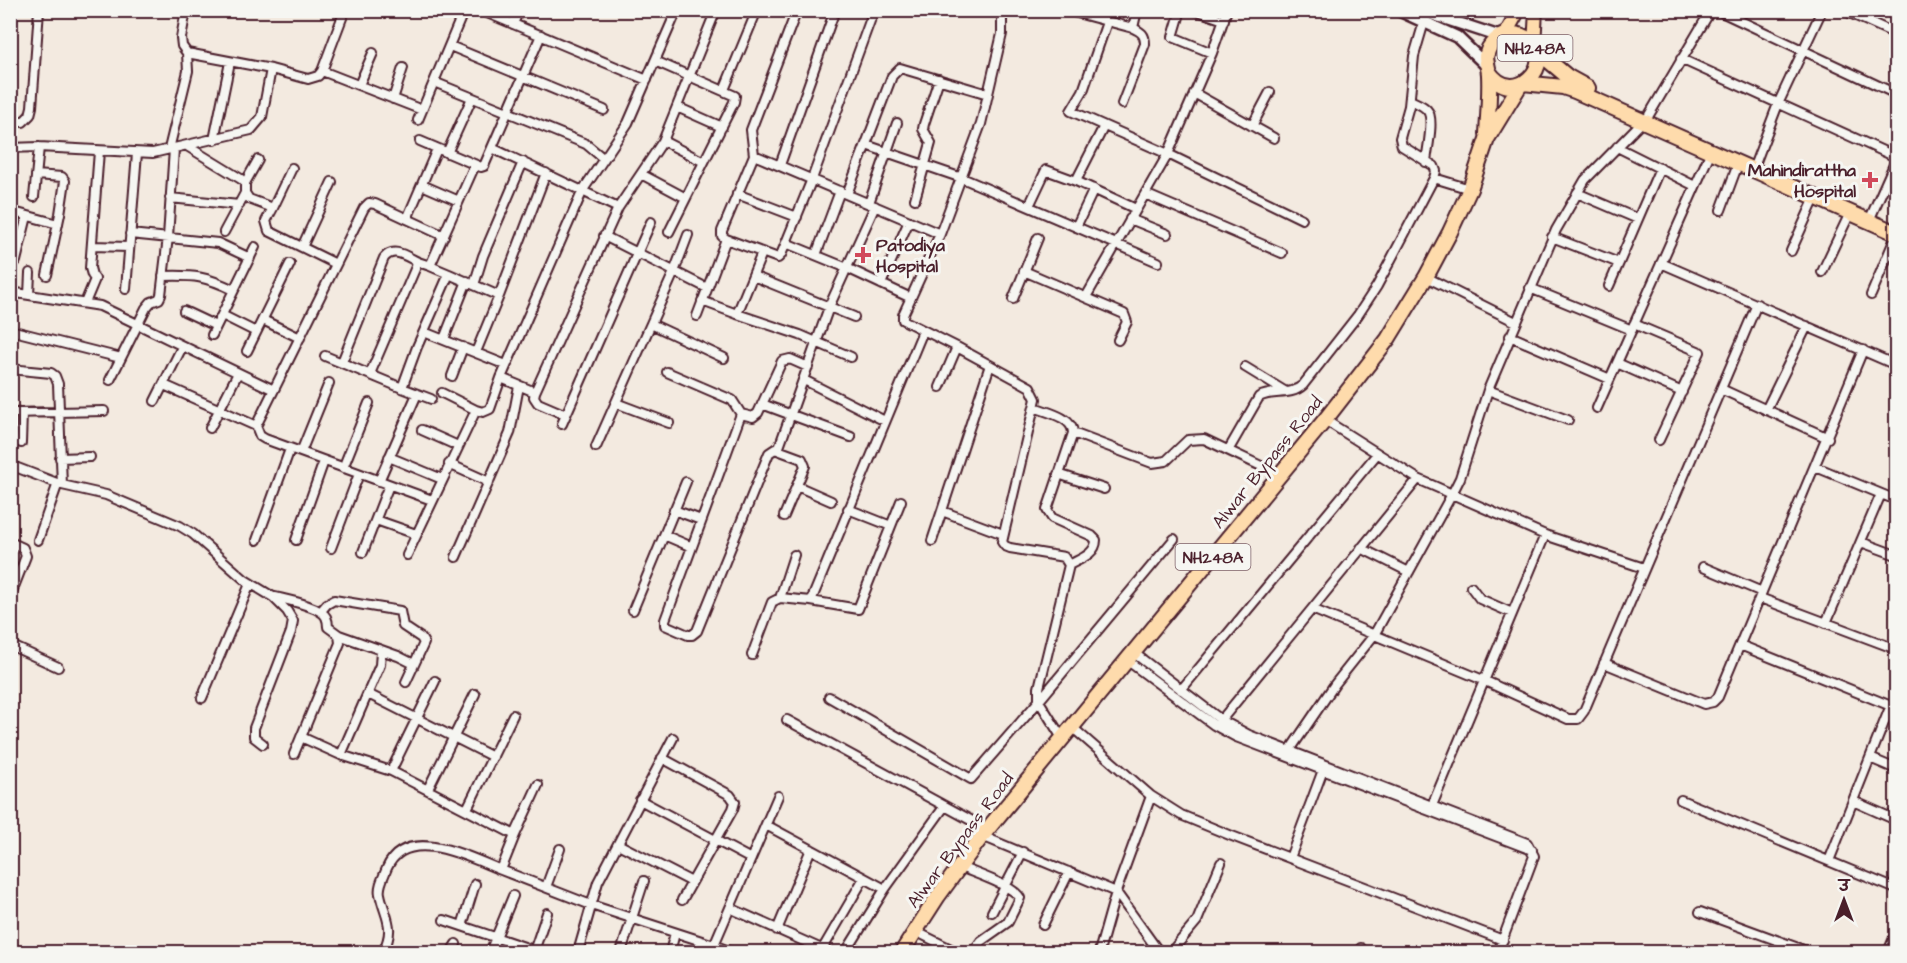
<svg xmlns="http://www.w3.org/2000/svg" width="1907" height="963" viewBox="0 0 1907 963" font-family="'Architects Daughter','Playpen Sans Deva',sans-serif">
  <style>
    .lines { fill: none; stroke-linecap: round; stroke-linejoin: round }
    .minor-casing { stroke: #4a1f2b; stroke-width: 12 }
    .tertiary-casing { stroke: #4a1f2b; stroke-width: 15 }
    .primary-casing { stroke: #4a1f2b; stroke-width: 16 }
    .trunk-casing { stroke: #4a1f2b; stroke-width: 18 }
    .minor { stroke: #f6f6f2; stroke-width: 8 }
    .tertiary { stroke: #f6f6f2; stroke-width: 10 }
    .primary { stroke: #fedbac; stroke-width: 12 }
    .trunk { stroke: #fedbac; stroke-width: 14 }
    .poi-dot { fill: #d1495b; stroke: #f6f6f2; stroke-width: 2 }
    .labels { text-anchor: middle; stroke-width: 6; stroke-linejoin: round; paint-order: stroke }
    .shield { fill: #f6f6f2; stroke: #7e6067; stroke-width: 1.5 }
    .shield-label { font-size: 16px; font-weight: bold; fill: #4a1f2b }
    .poi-label { font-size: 18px; font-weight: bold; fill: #4a1f2b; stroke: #f6f6f2; text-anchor: end }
    .street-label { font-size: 18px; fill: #4a1f2b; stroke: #f6f6f2 }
  </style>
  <rect width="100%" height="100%" fill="#f3eae0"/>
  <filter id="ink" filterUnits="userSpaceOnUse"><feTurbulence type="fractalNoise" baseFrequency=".0167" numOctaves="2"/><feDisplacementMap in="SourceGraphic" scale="12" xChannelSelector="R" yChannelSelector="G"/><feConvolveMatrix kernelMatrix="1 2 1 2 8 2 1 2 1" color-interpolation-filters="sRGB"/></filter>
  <g filter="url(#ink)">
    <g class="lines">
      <g class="minor-casing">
        <path id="minor" d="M480 10 647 80
          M797 10 751 130 754 155 722 231V236L726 239 778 258 781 255 812 179 874 10
          M1002 10V34L981 124 940 234 903 315V320L957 347 1030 387 1036 399 1034 407C1046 412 1073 417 1073 433L1152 463 1166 461 1188 440 1204 439 1280 475
          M1066 10 1133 28C1141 32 1145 34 1145 44L1122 104
          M1181 10 1173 37 1212 53
          M1195 10 1224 20
          M1717 10 1896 94
          M1843 10 1896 34
          M1107 22 1083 91 1071 111 1168 154 1302 219
          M1424 22 1414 56 1409 106 1400 138 1402 146 1434 166 1436 171 1434 178
          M513 24 519 10
          M1133 28 1137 10
          M450 46 604 110
          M187 53 271 69 308 79 318 76 322 71 422 110
          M1681 59 1896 157
          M655 61 735 96 734 102 669 232
          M322 71 345 10
          M434 82 586 144 604 159
          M359 85 373 53
          M724 90 757 10
          M1194 93 1274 138
          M393 99 403 68
          M1410 100C1416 103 1423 105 1427 110 1435 118 1427 150 1426 162
          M677 107 722 127
          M1649 115 1711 10
          M418 120 464 10
          M10 121 23 122 30 115 32 107 39 10
          M1252 126 1270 92
          M214 140 230 62
          M420 141 481 167 484 166 541 35
          M663 141 704 162
          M866 145 962 178 1158 262
          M187 146 241 179 245 183V193L249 199 273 208 266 221 269 231 336 264
          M1617 147 1695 186
          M10 148 39 147 153 153 251 130 262 117 271 69
          M492 148 618 208
          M169 149 188 71 187 53 182 46 181 38 186 10
          M447 153 472 98
          M754 155 940 234
          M1755 164 1778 104 1822 10
          M780 165 835 10
          M641 174 686 198
          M36 175 62 177 65 181 60 214 47 275
          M1076 181 1104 126
          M245 183 258 160
          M422 185 459 201
          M1577 193 1638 219
          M737 194 797 217
          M847 194 892 76 900 68 988 94
          M1145 194 1282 253
          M34 197 39 147
          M170 198 239 205
          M915 199 931 143 923 129 924 124 939 79
          M869 203 897 123
          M1029 206 1046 170 1076 181 1136 209
          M273 208 292 168
          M1721 210 1738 164
          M10 211 58 224
          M1872 214 1896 160
          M407 219 437 149
          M1130 219 1167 234
          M1076 227 1094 189
          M224 232 245 193
          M130 234 218 243 250 258
          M604 236 707 288
          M1552 237 1619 263
          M786 243 847 268 911 298
          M92 246 129 247
          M302 247 332 182
          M1791 251 1815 198
          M762 253 737 314 800 335 851 357
          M816 255 840 191
          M16 261 27 216
          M1661 263 1896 365
          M1024 271 1124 314 1127 322 1118 340
          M1822 272 1850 213
          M449 274 499 296 476 352
          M163 276C195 275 205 276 234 290
          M753 276 854 317
          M1426 277 1516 322
          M881 284 909 221
          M474 285 483 256 523 162
          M1609 286 1660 168
          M1530 288 1632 330
          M126 289 137 153
          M10 292 100 306 274 390
          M29 295 30 273
          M1871 295 1896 236
          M499 296 546 173
          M1086 297 1168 154 1212 53 1227 10
          M1013 299 1038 238
          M702 301 737 314
          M85 303 95 279 92 275 90 268 99 151
          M184 311 216 326
          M222 315 256 332
          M697 316 726 239
          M263 320 300 338
          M651 324 724 358
          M1634 324 1700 352 1659 440
          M10 330 121 358
          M424 332 506 365
          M212 335 255 247
          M1510 336 1610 379
          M444 339 467 281
          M247 351 290 264
          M325 356 402 388 417 347 449 274 430 266
          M342 362 384 258C394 246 407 257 418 262
          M1617 363 1682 392
          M1245 367 1286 392
          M10 369 51 373 55 376 58 384 62 485
          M667 372 732 400 741 414
          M370 374 418 262 430 266 475 165
          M452 376 463 347
          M501 378 535 392
          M110 380 146 308 151 302 159 299 161 295 168 237 174 149
          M804 380 885 421
          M164 385 256 426 364 208 369 203 375 204 444 236
          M940 387 957 347
          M402 388 431 399
          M1721 389 1828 438
          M1488 390 1568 420
          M442 393 476 410
          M155 401 182 347
          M616 403 669 423
          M762 404 851 437
          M1034 407 1002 542 1005 546 1010 548 1064 557 1069 565 1039 688V701L1062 738
          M1597 408 1711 151
          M1766 410 1807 326
          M10 413 104 411
          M566 415 538 403 534 397 535 392 618 208 663 141 716 10
          M1325 420 1418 479 1545 535 1644 568
          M562 424 651 222
          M256 426 260 436 265 439 432 500
          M210 428 238 373
          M422 430 458 446
          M21 443 22 413
          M596 447 674 272 688 235
          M1229 449 1259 397C1273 389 1290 397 1303 385L1358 315 1377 286 1434 178 1470 189
          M778 450 829 307 875 206
          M301 452 329 383
          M389 457 442 479
          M60 458 90 457
          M449 464 489 482
          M10 465 62 485 106 495 180 526 193 534 245 580 273 597 287 611 293 621 291 632 254 728V737L263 744
          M1816 467 1896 500
          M343 468 369 403
          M1058 474 1104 489
          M379 481 417 394
          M797 486 831 501
          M674 510 701 520
          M942 511 1003 534
          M784 516 805 466 802 459 775 449 769 453 697 631 692 635H688L665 625V620L741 414 753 417 758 413 782 361 790 359 808 367
          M376 520 416 534
          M891 526 901 501
          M664 535 692 547
          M38 540 58 483
          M257 540 290 449
          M296 540 324 461
          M932 541 990 365
          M10 542 23 548 26 556 10 597
          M1861 542 1896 555
          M331 548 359 474
          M1361 548 1409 572
          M363 552 389 485
          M407 555 476 410 483 412 490 409 501 378 583 190 628 123 677 10
          M456 557 510 433 519 386
          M1069 565C1080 559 1096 554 1096 540L1092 536 1052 518 1047 510 1073 433
          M1703 567 1762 592
          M1471 587 1480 599 1512 613
          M275 597C287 600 320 606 326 617 327 619 328 625 328 627L339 635 340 643 294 754
          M780 598 794 555
          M1760 598 1896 649
          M811 601 858 609 891 526 848 509
          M1312 609 1483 680 1568 719H1578L1584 711 1757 304
          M633 610 686 482
          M321 611 327 604 334 600 400 611 403 626 421 638 424 643 406 682
          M1826 623 1881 494
          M339 635 398 656 414 664
          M10 645 58 667
          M1740 645 1896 708
          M1134 653 1221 720 1249 735 1527 843 1534 856 1498 952
          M752 655 772 602 780 598 811 601 923 331
          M1128 661 1214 725 1236 737 1532 850
          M1604 663 1704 704 1713 702 1718 697 1863 350
          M1181 690 1377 454
          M368 694 493 757
          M829 697 971 779 1039 701 1174 539
          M202 698 250 584
          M787 720 987 829
          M1218 724 1418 479
          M1072 727 1151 796 1181 815 1232 836 1503 940
          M301 737 341 755 391 771 515 835 501 870 591 905 714 945 731 952
          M1290 750 1335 684 1374 635 1452 494 1460 478 1488 390 1556 230 1585 180 1643 121
          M341 755 380 665 381 651
          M662 758 730 795 735 802 733 809 682 900
          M1870 758 1896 769
          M391 771 435 681
          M428 789 475 694
          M640 800 751 859
          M1681 800 1896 889
          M1853 801 1896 820
          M1431 808 1545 535
          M467 809 513 715
          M766 825 885 889
          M515 835 538 785
          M982 836 1116 892 1159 952
          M618 844 692 882
          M1290 858 1323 770
          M1829 861 1891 705
          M958 866C973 873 1013 885 1020 898L1008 922 981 941 973 952
          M546 887 560 849
          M730 908 828 952
          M992 912 1023 852
          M1700 912 1809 952
          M444 920 539 952
          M1043 925 1069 872
          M462 926 475 884
          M777 930 811 849
          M915 931 957 952
          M714 945 778 796
          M822 950 864 878
          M534 951 547 913
          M383 952C396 926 385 918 380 894 378 886 384 876 387 868 406 824 471 858 501 870
          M451 952 456 944
          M490 952 513 896
          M578 952 598 882 673 738
          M621 952 644 881
          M670 952 675 933
          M846 952 885 889 944 807
          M1099 952 1116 892 1151 796
          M1171 952 1197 921 1221 863
          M1360 952 1361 948
          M1888 952 1896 933"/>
      </g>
      <g class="tertiary-casing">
        <path id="tertiary" d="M1398 10 1457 37 1487 66
          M1419 10 1501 37"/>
      </g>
      <g class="primary-casing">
        <path id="primary" d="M1505 35 1519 10
          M1534 46 1536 10"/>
      </g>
      <g class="trunk-casing">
        <path id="trunk" d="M1537 51 1568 77 1588 88
          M1523 83 1563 87 1575 91 1896 233
          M1487 134C1488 115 1490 94 1489 75 1489 69 1486 63 1486 56 1487 54 1488 50 1489 48 1494 40 1502 34 1512 34 1518 34 1524 36 1529 40 1558 63 1514 109 1489 72
          M902 952 938 896 982 836 1325 420 1388 339 1426 277 1450 232 1470 189 1487 139 1520 85"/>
      </g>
      <use href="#minor" class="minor"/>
      <use href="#tertiary" class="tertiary"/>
      <use href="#primary" class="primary"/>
      <use href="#trunk" class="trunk"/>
    </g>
  </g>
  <g class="poi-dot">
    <path d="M1867 171h6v6h6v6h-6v6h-6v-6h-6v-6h6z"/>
    <path d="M860 246h6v6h6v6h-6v6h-6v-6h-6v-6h6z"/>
  </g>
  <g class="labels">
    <g class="shield">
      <rect x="1497.5" y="35" width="75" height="26" rx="4.5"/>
      <rect x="1175.5" y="544" width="75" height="26" rx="4.5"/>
    </g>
    <g class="shield-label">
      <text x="1535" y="54">NH248A</text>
      <text x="1213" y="563">NH248A</text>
    </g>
    <g class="poi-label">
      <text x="1856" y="176">Mahindirattha<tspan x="1856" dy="21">Hospital</tspan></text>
      <text x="876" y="251" text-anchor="start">Patodiya<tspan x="876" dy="21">Hospital</tspan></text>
    </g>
    <g class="street-label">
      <text transform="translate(1267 462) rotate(-51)" y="6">Alwar Bypass Road</text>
      <text transform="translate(960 840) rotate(-53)" y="6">Alwar Bypass Road</text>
    </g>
  </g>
  <rect width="1907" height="963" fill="none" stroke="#f6f6f2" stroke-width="36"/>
  <rect x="18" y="18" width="1871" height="927" fill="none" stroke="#4a1f2b" stroke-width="2" filter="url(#ink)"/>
  <g transform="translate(1844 900)" stroke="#f6f6f2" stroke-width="4.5" paint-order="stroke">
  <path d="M0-4.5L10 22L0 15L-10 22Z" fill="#4a1f2b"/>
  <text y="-9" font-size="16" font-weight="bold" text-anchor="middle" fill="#4a1f2b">उ</text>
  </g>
</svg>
